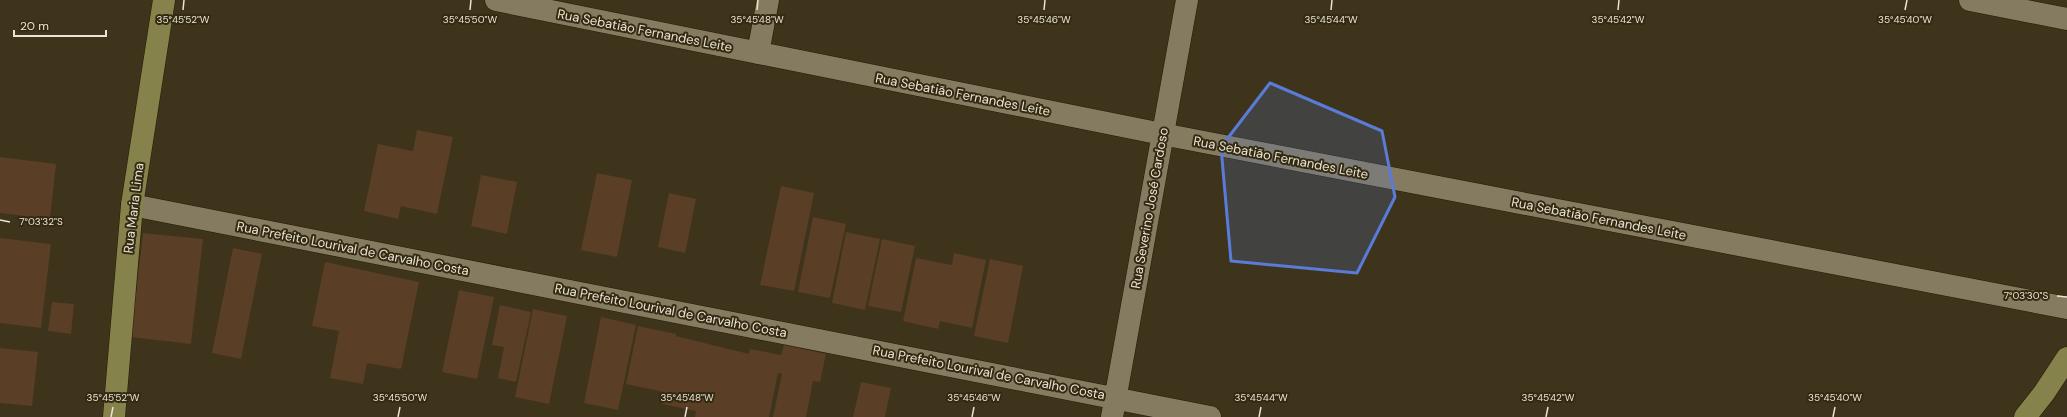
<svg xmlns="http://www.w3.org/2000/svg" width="2067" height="417" viewBox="0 0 2067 417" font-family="'DM Sans',sans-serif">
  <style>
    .building { fill: #5a3e25 }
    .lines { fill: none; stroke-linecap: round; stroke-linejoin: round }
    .street-casing { stroke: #241b04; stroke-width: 23 }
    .secondary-casing { stroke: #241b04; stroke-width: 23 }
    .street { stroke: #857b60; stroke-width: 22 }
    .secondary { stroke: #85824b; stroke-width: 22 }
    .marked { fill: #5a7bd7; fill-opacity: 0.2; stroke: #5a7bd7; stroke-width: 3; stroke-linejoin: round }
    .ticks { fill: none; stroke: #e9e4d5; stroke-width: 1.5 }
    .labels { text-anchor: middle; stroke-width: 4; stroke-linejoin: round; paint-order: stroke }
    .street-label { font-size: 13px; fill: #e9e4d5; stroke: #332a11 }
    .ticks-label { font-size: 10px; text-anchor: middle; fill: #e9e4d5; stroke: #332a11; stroke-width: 4; stroke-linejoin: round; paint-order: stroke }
  </style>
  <rect width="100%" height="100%" fill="#3d341b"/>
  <path class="building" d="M417 130 453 137 437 214 401 206 398 219 364 211 378 144 413 151Z
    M0 157 56 164 50 219 0 213Z
    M597 173 632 180 617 257 581 250Z
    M481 175 517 182 507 234 471 226Z
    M781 186 814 193 794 291 760 285Z
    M669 193 696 199 685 253 658 247Z
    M813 217 846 224 830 298 798 292Z
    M846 232 880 239 865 310 832 303Z
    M143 233 203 239 191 344 131 337Z
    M0 238 51 244 41 328 0 323Z
    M882 239 915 246 901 312 868 306Z
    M233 248 262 254 241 359 212 353Z
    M954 253 986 260 972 328 940 321 938 329 903 321 916 258 952 265Z
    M990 259 1023 266 1008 343 974 336Z
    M325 262 419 282 401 369 367 363 363 384 330 378 339 331 312 326Z
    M459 290 494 297 477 379 442 372Z
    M52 302 74 304 71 334 48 331Z
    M500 305 531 312 516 382 498 378 504 347 492 345Z
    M533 309 567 316 549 404 515 397Z
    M601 317 636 325 618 410 584 403Z
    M638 326 676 334V336L749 354 750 349 781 355 784 345 826 354 820 382 813 381 806 417H773L782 374 778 373 769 417H695L696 411 662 404 664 392 626 384Z
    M0 348 38 352 32 406 0 403Z
    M861 382 891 388 885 417H853Z"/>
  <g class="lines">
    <g class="street-casing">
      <path id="street" d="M496 0 1162 134 2067 308
        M1970 0 2067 19
        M758 53 768 0
        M132 205 1210 417
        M1112 417 1187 0"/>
    </g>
    <g class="secondary-casing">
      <path id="secondary" d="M114 417 132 205 164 0
        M2025 417 2044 393 2067 358"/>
    </g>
    <use href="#street" class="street"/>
    <use href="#secondary" class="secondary"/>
  </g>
  <path class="marked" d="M1270 83 1382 131 1395 197 1357 273 1231 261 1221 147Z"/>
  <path class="ticks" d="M183 10 184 0M470 10 471 0M757 10 758 0M1044 10 1045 0M1331 10 1332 0M1618 10 1619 0M1905 10 1907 0M0 220 10 222M2057 296 2067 297M111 417 113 407M398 417 400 407M685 417 687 407M972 417 974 407M1259 417 1261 407M1546 417 1548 407M1833 417 1835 407"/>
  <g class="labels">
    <g class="street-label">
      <text transform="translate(645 30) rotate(11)" y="5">Rua Sebatião Fernandes Leite</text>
      <text transform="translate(963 94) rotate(11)" y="5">Rua Sebatião Fernandes Leite</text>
      <text transform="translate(1281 157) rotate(11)" y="5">Rua Sebatião Fernandes Leite</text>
      <text transform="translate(133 208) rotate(-83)" y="5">Rua Maria Lima</text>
      <text transform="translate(1149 208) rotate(-80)" y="5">Rua Severino José Cardoso</text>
      <text transform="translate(1599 218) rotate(11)" y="5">Rua Sebatião Fernandes Leite</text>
      <text transform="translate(353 248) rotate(11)" y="5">Rua Prefeito Lourival de Carvalho Costa</text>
      <text transform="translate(671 310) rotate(11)" y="5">Rua Prefeito Lourival de Carvalho Costa</text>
      <text transform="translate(989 372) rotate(11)" y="5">Rua Prefeito Lourival de Carvalho Costa</text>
    </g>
  </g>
  <g class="ticks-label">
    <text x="1044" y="23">35°45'46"W</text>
    <text x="183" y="23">35°45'52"W</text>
    <text x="470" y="23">35°45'50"W</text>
    <text x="757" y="23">35°45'48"W</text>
    <text x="1331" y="23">35°45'44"W</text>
    <text x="1618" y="23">35°45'42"W</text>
    <text x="1905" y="23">35°45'40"W</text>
    <text x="41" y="225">7°03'32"S</text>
    <text x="2026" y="299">7°03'30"S</text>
    <text x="113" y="401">35°45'52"W</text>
    <text x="400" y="401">35°45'50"W</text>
    <text x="687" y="401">35°45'48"W</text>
    <text x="974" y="401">35°45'46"W</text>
    <text x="1261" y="401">35°45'44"W</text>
    <text x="1548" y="401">35°45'42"W</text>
    <text x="1835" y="401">35°45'40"W</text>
  </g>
  <path d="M14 30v6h92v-6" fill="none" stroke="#e9e4d5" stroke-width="2"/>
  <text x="20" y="30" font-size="12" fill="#e9e4d5" stroke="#332a11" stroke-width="3" paint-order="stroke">20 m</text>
</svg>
